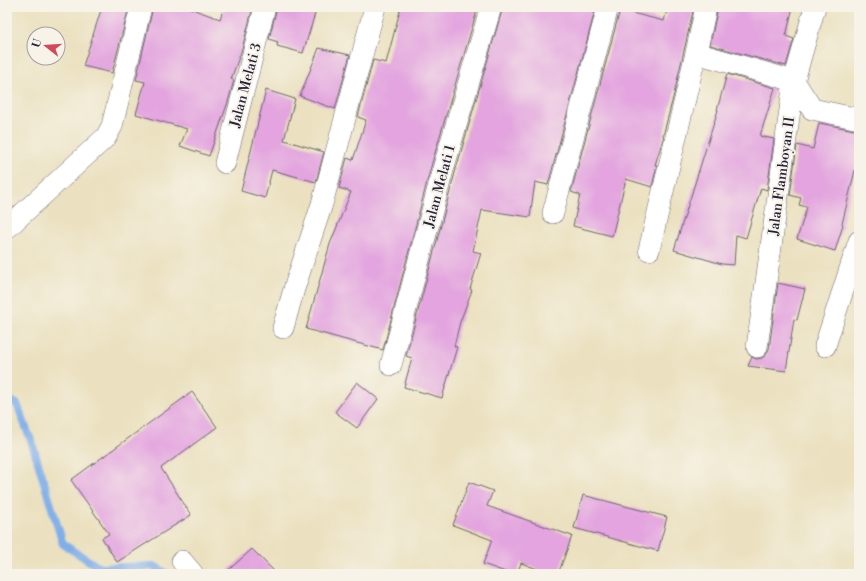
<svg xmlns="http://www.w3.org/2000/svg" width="866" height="581" viewBox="0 0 866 581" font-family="'Libre Bodoni',serif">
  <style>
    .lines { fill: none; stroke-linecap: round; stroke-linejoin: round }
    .stream { stroke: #7faee9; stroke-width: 8 }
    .building { fill: #e3a4df }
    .street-casing { stroke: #68656a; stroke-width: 22 }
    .street { stroke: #fff; stroke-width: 21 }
    .labels { text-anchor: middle; stroke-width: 4; stroke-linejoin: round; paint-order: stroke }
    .street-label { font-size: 14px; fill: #22223b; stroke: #f7f3e8 }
  </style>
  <rect width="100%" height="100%" fill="#f7f3e8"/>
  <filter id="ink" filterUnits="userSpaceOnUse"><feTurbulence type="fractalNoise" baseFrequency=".025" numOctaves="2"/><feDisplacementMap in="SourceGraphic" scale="8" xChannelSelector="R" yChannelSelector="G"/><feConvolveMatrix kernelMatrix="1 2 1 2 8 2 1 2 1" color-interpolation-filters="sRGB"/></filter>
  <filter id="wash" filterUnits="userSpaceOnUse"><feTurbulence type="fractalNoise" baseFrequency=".012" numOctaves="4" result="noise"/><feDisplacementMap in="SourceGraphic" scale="16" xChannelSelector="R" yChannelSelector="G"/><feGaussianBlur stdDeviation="0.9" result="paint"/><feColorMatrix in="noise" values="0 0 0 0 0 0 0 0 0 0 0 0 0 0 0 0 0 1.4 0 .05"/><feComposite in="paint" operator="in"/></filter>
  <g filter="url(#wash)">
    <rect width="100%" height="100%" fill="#ebe1c0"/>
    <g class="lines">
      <path class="stream" d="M7 399 17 404 32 443 63 544 100 568 154 566 167 574"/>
    </g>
    <g id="blocks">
      <path class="building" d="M102 7H129L112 73 83 66Z
        M153 7H186L220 19 224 7H253L241 52 231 79 234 80 228 102 209 156 180 146 187 129 136 114 145 82 136 80Z
        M277 7H317L303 53 277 46 278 42 269 39Z
        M401 7H478L432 163 383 350 306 329 330 244 351 192 339 188 347 158 353 160 366 120 358 117 373 60 386 63Z
        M503 7H596L548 185 535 182 530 217 482 210 473 251 481 253 470 289 472 290 460 322 454 346 457 347 442 398 404 387 412 358 406 356 456 169Z
        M668 7H694L674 94 663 136 664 137 663 139 655 165H657L652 187 626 179 612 236 573 226 580 195 571 192 620 10 664 21Z
        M718 7H793L786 36 794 39 786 66 710 45Z
        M319 48 350 55 335 109 300 96Z
        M727 74 775 88 760 136 774 139 767 190 761 188 746 238 736 235 734 265 722 264 674 250 718 110H717Z
        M266 90 295 99 284 140 324 152 316 182 272 170 265 198 241 191Z
        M819 123 859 131V154L842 224 843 225 835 251 797 239 807 207 799 205 801 198 790 195 797 145 813 149Z
        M778 283 805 289 797 320 794 319 786 371 748 366 752 357 756 359 762 358 766 355 769 349Z
        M357 382 378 399 357 428 335 412Z
        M192 392 217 427 161 468 191 515 117 562 102 538 109 534 71 480Z
        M469 482 493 491 487 506 572 536 558 574H551L521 563 517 574H511L483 564 492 540 453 525Z
        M583 495 667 517 658 551 574 528Z
        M252 549 277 574H224Z"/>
    </g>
  </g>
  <g filter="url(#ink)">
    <use href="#blocks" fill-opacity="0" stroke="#68656a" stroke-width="1"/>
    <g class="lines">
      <g class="street-casing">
        <path id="street" d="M696 53 794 81 812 109 859 119
          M225 163 265 7
          M553 213 608 7
          M7 228 106 137 112 126 141 7
          M649 250 696 53 706 7
          M283 328 294 289 322 204 375 7
          M825 346 859 241
          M757 347 794 81 815 7
          M391 365 444 166 491 7
          M182 561 193 574"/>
      </g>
      <use href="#street" class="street"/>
    </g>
  </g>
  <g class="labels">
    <g class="street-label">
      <text transform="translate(245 85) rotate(-75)" y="5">Jalan Melati 3</text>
      <text transform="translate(781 176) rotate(-82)" y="5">Jalan Flamboyan II</text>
      <text transform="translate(439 186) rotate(-75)" y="5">Jalan Melati 1</text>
    </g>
  </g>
  <rect width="866" height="581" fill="none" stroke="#f7f3e8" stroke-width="24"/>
  <g transform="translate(46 46) rotate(287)"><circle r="19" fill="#f7f3e8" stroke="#a29fa3"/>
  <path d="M0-3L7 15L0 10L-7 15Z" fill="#d1495b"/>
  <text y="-6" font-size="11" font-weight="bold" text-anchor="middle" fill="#22223b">U</text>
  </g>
</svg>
